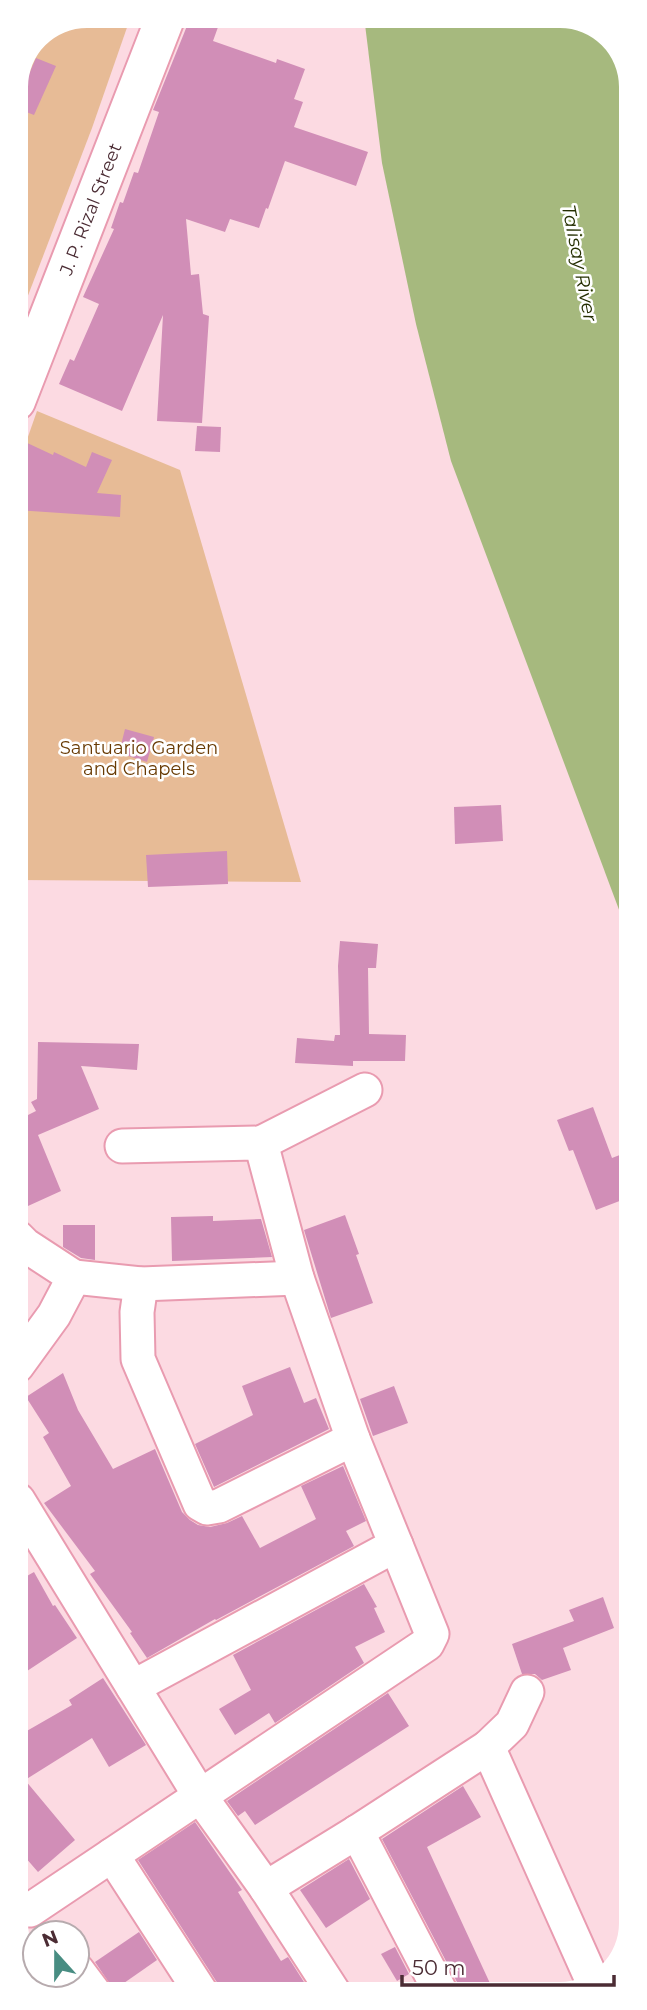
<svg xmlns="http://www.w3.org/2000/svg" width="647" height="2010" font-family="Montserrat,sans-serif">
<style>
.green{fill:#e7bb96}
.water{fill:#a6b97e}
.building{fill:#d18eb7}
.lines{fill:none;stroke-linecap:round;stroke-linejoin:round}
.minor-casing{stroke:#e99bb0;stroke-width:37}
.tertiary-casing{stroke:#e99bb0;stroke-width:42}
.minor{stroke:#fff;stroke-width:33}
.tertiary{stroke:#fff;stroke-width:38}
.labels{text-anchor:middle;stroke-width:5;stroke-linejoin:round;paint-order:stroke}
.street-label{font-size:18px;fill:#4b2c34;stroke:#fff}
.park-label{font-size:18px;fill:#683a03;stroke:#fff}
.water-label{font-size:19px;font-style:italic;fill:#252f02;stroke:#fff}
</style>
<rect width="100%" height="100%" fill="#fcdae2"/>
<g class="green">
<path d="M87,16H131L92,128L16,327V83L37,36Z"/>
<path d="M37,411L180,470L301,882L17,880L16,471Z"/>
</g>
<path class="water" d="M364,16H565L607,33L629,69L630,939L451,461L416,324L382,163Z"/>
<g class="building">
<path d="M191,16H222L213,41L276,63L277,59L305,69L294,99L303,102L294,127L368,152L356,186L285,161L268,209L266,208L259,228L230,219L225,232L186,219L191,275L199,274L203,314L209,316L202,423L157,421L163,315L122,411L59,384L70,359L74,361L99,304L83,297L114,229L111,228L120,202L123,203L134,172L138,173L159,112L153,110Z"/>
<path d="M36,58L56,66L34,115L16,108V104Z"/>
<path d="M197,426L221,427L220,452L195,451Z"/>
<path d="M23,441L53,455L54,452L86,467L92,452L112,460L97,493L121,495L120,517L16,510V455Z"/>
<path d="M125,729L154,737L147,762L119,753Z"/>
<path d="M501,805L503,841L455,844L454,807Z"/>
<path d="M227,851L228,884L148,887L146,855Z"/>
<path d="M340,941L378,944L376,968H368L369,1034L406,1035L405,1061H353V1066L295,1063L297,1038L334,1041L335,1035H340L338,966Z"/>
<path d="M38,1042L139,1044L137,1070L81,1066L99,1109L38,1135L61,1191L17,1211V1092L28,1115L36,1111L31,1102L37,1099Z"/>
<path d="M593,1107L612,1158L630,1151V1197L596,1210L573,1150L569,1151L557,1120Z"/>
<path d="M345,1215L359,1254L356,1255L373,1303L331,1318L304,1230Z"/>
<path d="M213,1216V1221L261,1219L272,1257L172,1261L171,1217Z"/>
<path d="M63,1225H95V1260L81,1258L63,1247Z"/>
<path d="M290,1367L304,1403L316,1398L329,1429L214,1487L195,1444L253,1415L242,1386Z"/>
<path d="M63,1373L78,1410L113,1469L155,1449L182,1512L190,1520L198,1525L210,1527L227,1523L242,1516L260,1548L316,1519L301,1486L343,1466L366,1521L346,1531L354,1546L216,1620L215,1619L147,1658L130,1633L132,1632L90,1574L95,1571L44,1503L71,1486L43,1437L49,1433L26,1397Z"/>
<path d="M394,1386L408,1423L373,1436L360,1399Z"/>
<path d="M34,1572L53,1606L55,1605L77,1638L18,1677V1581Z"/>
<path d="M364,1584L377,1607L374,1608L385,1632L355,1647L364,1663L275,1723L269,1713L235,1735L219,1709L251,1690L233,1655Z"/>
<path d="M603,1597L614,1628L563,1648L571,1670L542,1680L535,1674H522L512,1644L574,1621L569,1610Z"/>
<path d="M103,1678L146,1745L109,1767L92,1738L25,1780L75,1840L38,1872L18,1849V1736L72,1705L69,1700Z"/>
<path d="M388,1693L409,1726L255,1825L245,1811L238,1816L227,1801Z"/>
<path d="M463,1786L481,1817L427,1847L494,1992H460L458,1984L382,1839Z"/>
<path d="M195,1822L242,1890L238,1892L281,1961L288,1957L311,1993H221L218,1984L138,1860Z"/>
<path d="M349,1859L370,1899L326,1928L300,1890Z"/>
<path d="M139,1932L157,1960L114,1990L95,1962Z"/>
<path d="M395,1947L409,1974L397,1981L381,1954Z"/>
</g>
<g class="lines">
<defs>
<g id="minor">
<path d="M261,1143L365,1090"/>
<path d="M122,1146L261,1143L297,1278L353,1439L219,1506L207,1508L200,1504L138,1359L137,1312L141,1284"/>
<path d="M17,1237L25,1245L74,1277L54,1315L17,1366"/>
<path d="M74,1277L141,1284L297,1278"/>
<path d="M18,1500L200,1796L266,1888L334,1993"/>
<path d="M133,1687L396,1545L353,1439"/>
<path d="M488,1747L512,1724L527,1692"/>
<path d="M357,1832L441,1993"/>
<path d="M112,1855L202,1994"/>
<path d="M266,1888L357,1832L488,1747L593,1982"/>
<path d="M30,1910L427,1644L432,1634L396,1545"/>
<path d="M77,1970L95,1994"/>
</g>
<g id="tertiary">
<path id="s1" d="M16,401L166,16"/>
</g>
</defs>
<use href="#minor" class="minor-casing"/>
<use href="#tertiary" class="tertiary-casing"/>
<use href="#minor" class="minor"/>
<use href="#tertiary" class="tertiary"/>
</g>
<g class="labels">
<g class="street-label">
<text dy="6" stroke="none"><textPath href="#s1" startOffset="206">J. P. Rizal Street</textPath></text>
</g>
<g class="park-label">
<text x="139" y="754">Santuario Garden<tspan x="139" dy="21">and Chapels</tspan></text>
</g>
<g class="water-label">
<text transform="translate(580 263) rotate(79)" y="7">Talisay River</text>
</g>
</g>
<path d="M0 0H647V2010H0ZM87 28H560A59 59 0 0 1 619 87V1923A59 59 0 0 1 560 1982H87A59 59 0 0 1 28 1923V87A59 59 0 0 1 87 28Z" fill="#fff" fill-rule="evenodd"/>
<g transform="translate(56 1954) rotate(339)"><circle r="33" fill="#ffffff" stroke="#b7abae" stroke-width="2"/>
<path d="M0-5L12 26L0 18L-12 26Z" fill="#488d82"/>
<text y="-10" font-size="19" font-weight="bold" text-anchor="middle" fill="#4b2c34">N</text>
</g>
<path d="M402 1975v10h212v-10" fill="none" stroke="#4b2c34" stroke-width="3.5"/>
<text x="412" y="1975" font-size="21" fill="#4b2c34" stroke="#ffffff" stroke-width="5" paint-order="stroke">50 m</text>
</svg>
